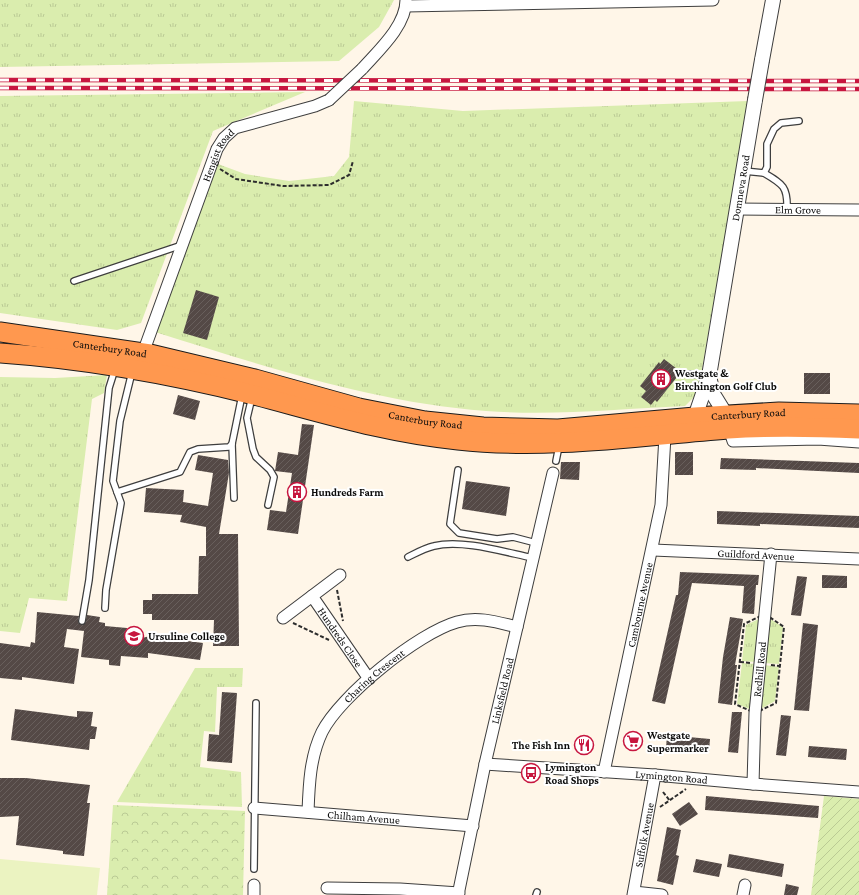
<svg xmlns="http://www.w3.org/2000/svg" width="859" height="895" font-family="'Crimson Pro',serif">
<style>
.grass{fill:url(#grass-tufts)}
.park{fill:url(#park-crowns)}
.garden{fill:url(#garden-furrows)}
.pitch{fill:#ebf3c1}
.building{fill:url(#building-hatch)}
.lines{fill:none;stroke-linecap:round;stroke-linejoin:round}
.service-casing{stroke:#3e3e3e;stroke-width:8}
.minor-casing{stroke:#3e3e3e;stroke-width:13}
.tertiary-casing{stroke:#3e3e3e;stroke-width:16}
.trunk-casing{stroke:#1c1c1c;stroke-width:21}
.path{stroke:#2d2d2d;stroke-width:2;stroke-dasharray:4 2;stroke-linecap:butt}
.service{stroke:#fff;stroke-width:5.5}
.minor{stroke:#fff;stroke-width:11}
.tertiary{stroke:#fff;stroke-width:14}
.trunk{stroke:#ff984f;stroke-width:19}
.rail-casing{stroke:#c7163f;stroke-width:4.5}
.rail{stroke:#fff;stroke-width:3;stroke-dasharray:9;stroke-linecap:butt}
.minor-bridge-casing{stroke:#3e3e3e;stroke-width:13;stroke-linecap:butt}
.tertiary-bridge-casing{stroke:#3e3e3e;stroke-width:16;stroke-linecap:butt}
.minor-bridge{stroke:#fff;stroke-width:11}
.tertiary-bridge{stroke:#fff;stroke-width:14}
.labels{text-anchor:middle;stroke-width:4;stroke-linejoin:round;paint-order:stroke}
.street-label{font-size:11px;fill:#0b0b0b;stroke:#fff}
.poi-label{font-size:11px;font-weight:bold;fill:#0b0b0b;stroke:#fff;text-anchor:start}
</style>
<defs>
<pattern id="grass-tufts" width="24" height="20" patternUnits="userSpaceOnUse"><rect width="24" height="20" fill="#daedae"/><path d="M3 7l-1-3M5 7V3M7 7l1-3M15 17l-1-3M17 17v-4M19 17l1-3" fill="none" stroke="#baca94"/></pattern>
<pattern id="park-crowns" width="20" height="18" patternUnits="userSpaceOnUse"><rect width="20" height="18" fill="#daedae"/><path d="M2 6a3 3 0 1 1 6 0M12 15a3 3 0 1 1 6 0" fill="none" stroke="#baca94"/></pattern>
<pattern id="garden-furrows" width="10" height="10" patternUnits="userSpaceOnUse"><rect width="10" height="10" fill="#daedae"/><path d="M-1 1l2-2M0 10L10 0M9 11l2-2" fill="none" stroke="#baca94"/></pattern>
<pattern id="building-hatch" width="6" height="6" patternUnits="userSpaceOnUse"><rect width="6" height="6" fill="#544946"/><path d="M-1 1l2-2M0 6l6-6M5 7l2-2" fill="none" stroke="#685f5c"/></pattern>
</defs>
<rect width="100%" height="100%" fill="#fff6e8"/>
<g class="grass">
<path d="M0,0H394L379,27L339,61L0,67Z"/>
<path d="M305,92L213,131L141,323L117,330L0,313V96Z"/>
<path d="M354,101L463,111L748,101L698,393L685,406C619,409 552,416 486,411C371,402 264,366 155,332L218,164L245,174L289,181L334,176L349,157Z"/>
<path d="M107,375L104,393L92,399L67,601L29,598L20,633L0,631V377L55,378Z"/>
<path d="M761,618L757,662L742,661L746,625Z"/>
<path d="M769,618L783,627L779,664L764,663Z"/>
<path d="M742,663L756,664L752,710L737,704Z"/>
<path d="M764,665L779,667L775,701L759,710Z"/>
<path d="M195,668H243L242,687H217L215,732L204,731L200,767L241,772L242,807L117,802Z"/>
</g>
<path class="park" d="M113,805L245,811L243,895H107Z"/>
<path class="garden" d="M824,796L859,799V895H811Z"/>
<path class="pitch" d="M0,859L100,868L97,895H0Z"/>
<g class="building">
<path d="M196,290L219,297L207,340L183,333Z"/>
<path d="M664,359L681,372L657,402L655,400L651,405L641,397L646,391L640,386L659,362L660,364Z"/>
<rect x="804" y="373" width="26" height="21"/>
<path d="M178,395L200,401L195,420L173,414Z"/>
<path d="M302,424L314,425L298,534L267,530L270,510L286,512L292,473L275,471L278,452L298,455Z"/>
<rect x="675" y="452" width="18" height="23"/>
<path d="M198,455L228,460L229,473L219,534H238L239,646H213L214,620H152V614H143V600H152V594H198L199,556H206V527L180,522L182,515L144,512L146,488L184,490L183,502L208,506L213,473L195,470Z"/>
<path d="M721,458L859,463V473L756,468V470L720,469Z"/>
<path d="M561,462H580L579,480L560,479Z"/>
<path d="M466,481L510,487L506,516L462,509Z"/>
<path d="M717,511L859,516V528L760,524V526L717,524Z"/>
<path d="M680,572L759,575L758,585H756L754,614L742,613L744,586L692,583L665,704L652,701L676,595H678Z"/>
<path d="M822,575L847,576V588H822Z"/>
<path d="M797,576L807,577L801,616L791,615Z"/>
<path d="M37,612L79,616L78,622L82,625L85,623L87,615L100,617L99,622L105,623V626L127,628L126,637L142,638L150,636L203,643L200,660L148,653V658L121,656L120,666L109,665V660L81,657L84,631L67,629L64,647L79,649L74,684L22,677V680L0,678V643L30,647L31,642L35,643Z"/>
<path d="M730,617L743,619L735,665H737L732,705L718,703L723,657Z"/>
<path d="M803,623L818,625L809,711L794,710Z"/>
<path d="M222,692L237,693L232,763L207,761L209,734L219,735Z"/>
<path d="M15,709L77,717V711L93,712L91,726L97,727L95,739H90L89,750L11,740Z"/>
<path d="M732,712H742L738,753L728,752Z"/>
<path d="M781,715L791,716L786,756L776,755Z"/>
<path d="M667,735L710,739L709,752L666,748Z"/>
<path d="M809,746L847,749L846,760L808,757Z"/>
<path d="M0,778H26L90,785L87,803H90L84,856L63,854V851L16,845L19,816L0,817Z"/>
<path d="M706,796L819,806L818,818L705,810Z"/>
<path d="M689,802L698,814L680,826L672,814Z"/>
<path d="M667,827L681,830L676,855L679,856L673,885L657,881Z"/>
<path d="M729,854L784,864L782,877L727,867Z"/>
<path d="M696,859L722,864L719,877L693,872Z"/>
<path d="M786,884L799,887L797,895H784Z"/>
</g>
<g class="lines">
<defs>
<g id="service">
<path d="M744,171L764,173L767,167V144L774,129L781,123L799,121"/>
<path d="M764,173C783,184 788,187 787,210"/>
<path d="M74,281L182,245"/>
<path d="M690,374L709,376"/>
<path d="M252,397L247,418L253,449L256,457L270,470L274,477L268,505"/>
<path d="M556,461L559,446"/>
<path d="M458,470L450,524L459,533L497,539L513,537L536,543"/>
<path d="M117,492L180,472L190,452L198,449L229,447L232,444"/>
<path d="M234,498L232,444L242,395"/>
<path d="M408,557C416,553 425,548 434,546C462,539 504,552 533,558"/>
<path d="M105,608L106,590L121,503L113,481L120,421L132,372"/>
<path d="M82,621L89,580L109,388L115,369"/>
<path d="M254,869L256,703"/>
<path d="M536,895L537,892"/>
</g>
<g id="minor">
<path d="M406,6L713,0"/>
<path d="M362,69C378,51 406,26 406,0"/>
<path id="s1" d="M736,209L859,210"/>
<path id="s2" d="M143,353L217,149L224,138L235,128L315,106L329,100"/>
<path d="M729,429L733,441L818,439L859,442"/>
<path id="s3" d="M653,550L859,559"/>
<path id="s4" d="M312,596L369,679"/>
<path d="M283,618L340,575"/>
<path id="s5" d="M485,764L655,775L753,784L859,792"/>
<path id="s6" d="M604,772L661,505L665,436"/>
<path id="s7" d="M753,784L755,713L771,554"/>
<path id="s8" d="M254,808L473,826"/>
<path id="s9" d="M308,812C309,785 310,757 322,732C340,696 418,633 457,622C477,616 497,622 517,627"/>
<path d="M327,888L400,889L459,893"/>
<path d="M634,892L662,895"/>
<path d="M254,895V885"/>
<path id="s10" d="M458,895L485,764L553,473"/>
<path id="s11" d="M633,895L655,775"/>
<path d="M743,895L745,885"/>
</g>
<g id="tertiary">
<path d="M762,60L773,0"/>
<path d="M709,376L713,394L726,415"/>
<path id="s12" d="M695,417L709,376L755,100"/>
</g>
<g id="trunk">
<path id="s13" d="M0,332L150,354L255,379L359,408L425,421L483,427L558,429L695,417L779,412L859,414"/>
<path d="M0,353C86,359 170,374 254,395C323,413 386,433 458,440C548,450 638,436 728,429C772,426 816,427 859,429"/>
</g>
</defs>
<use href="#service" class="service-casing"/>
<use href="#minor" class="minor-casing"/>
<use href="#tertiary" class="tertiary-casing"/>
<use href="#trunk" class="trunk-casing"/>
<g class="path">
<path d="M220,169L236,179L283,186L329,185L349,175L353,161"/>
<path d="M337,590L343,621"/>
<path d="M765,614L784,627L776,703L755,713L735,704L744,624Z"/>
<path d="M293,623L329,640"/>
<path d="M740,662L751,663"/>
<path d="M771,665L780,666"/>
<path d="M663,792L670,801"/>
<path d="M660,807L686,789"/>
</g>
<use href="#service" class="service"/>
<use href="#minor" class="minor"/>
<use href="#tertiary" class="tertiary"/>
<use href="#trunk" class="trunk"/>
<defs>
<g id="rail">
<path d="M0,80L859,81"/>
<path d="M0,88L859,89"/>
</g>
</defs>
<use href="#rail" class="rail-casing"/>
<use href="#rail" class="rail"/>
<defs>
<path id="minor-bridge" d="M329,100L362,69"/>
<path id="tertiary-bridge" d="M755,100L762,60"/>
</defs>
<use href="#minor-bridge" class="minor-bridge-casing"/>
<use href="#tertiary-bridge" class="tertiary-bridge-casing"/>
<use href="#minor-bridge" class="minor-bridge"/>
<use href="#tertiary-bridge" class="tertiary-bridge"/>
</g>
<defs>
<symbol id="building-ring" viewBox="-11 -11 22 22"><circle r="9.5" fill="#fff" stroke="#c7163f" stroke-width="1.5"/><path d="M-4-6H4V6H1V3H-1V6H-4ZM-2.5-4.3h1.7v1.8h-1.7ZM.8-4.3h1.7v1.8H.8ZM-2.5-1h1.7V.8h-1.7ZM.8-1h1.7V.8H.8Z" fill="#c7163f"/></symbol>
<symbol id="school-ring" viewBox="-11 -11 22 22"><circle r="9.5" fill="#fff" stroke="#c7163f" stroke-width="1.5"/><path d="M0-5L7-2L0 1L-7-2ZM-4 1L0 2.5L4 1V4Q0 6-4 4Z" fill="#c7163f"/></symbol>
<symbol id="supermarket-ring" viewBox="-11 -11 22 22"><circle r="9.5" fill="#fff" stroke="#c7163f" stroke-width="1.5"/><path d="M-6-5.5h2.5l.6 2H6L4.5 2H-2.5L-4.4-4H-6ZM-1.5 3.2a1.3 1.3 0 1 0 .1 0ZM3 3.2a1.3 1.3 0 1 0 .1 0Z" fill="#c7163f"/></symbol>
<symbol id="restaurant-ring" viewBox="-11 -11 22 22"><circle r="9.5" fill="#fff" stroke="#c7163f" stroke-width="1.5"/><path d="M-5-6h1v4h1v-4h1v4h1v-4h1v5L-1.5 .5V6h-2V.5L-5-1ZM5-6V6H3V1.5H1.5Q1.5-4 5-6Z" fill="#c7163f"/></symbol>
<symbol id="bus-ring" viewBox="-11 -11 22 22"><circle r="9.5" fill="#fff" stroke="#c7163f" stroke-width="1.5"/><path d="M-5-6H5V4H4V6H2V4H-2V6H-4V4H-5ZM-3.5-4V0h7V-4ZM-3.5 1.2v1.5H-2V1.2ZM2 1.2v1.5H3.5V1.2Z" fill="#c7163f"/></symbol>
</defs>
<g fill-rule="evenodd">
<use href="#building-ring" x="650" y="368" width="22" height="22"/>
<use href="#building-ring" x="286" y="481" width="22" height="22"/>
<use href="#school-ring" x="123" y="625" width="22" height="22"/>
<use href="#supermarket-ring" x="622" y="730" width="22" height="22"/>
<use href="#restaurant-ring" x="573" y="734" width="22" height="22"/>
<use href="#bus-ring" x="520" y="762" width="22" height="22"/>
</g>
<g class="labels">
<g class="street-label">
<text dy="4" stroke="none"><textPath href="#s2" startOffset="212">Hengist Road</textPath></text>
<text dy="4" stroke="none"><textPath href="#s12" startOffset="234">Domneva Road</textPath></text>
<text dy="4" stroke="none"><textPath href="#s1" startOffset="62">Elm Grove</textPath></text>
<text dy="4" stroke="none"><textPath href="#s13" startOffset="111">Canterbury Road</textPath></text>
<text dy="4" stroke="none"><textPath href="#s13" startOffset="759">Canterbury Road</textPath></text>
<text dy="4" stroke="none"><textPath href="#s13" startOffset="435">Canterbury Road</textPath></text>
<text dy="4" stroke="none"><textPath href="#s3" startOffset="103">Guildford Avenue</textPath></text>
<text dy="4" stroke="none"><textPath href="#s6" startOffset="171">Cambourne Avenue</textPath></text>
<text dy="4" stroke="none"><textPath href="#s4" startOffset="50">Hundreds Close</textPath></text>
<text dy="4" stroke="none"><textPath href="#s7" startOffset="115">Redhill Road</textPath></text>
<text dy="4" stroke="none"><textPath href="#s9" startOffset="159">Charing Crescent</textPath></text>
<text dy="4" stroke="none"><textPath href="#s10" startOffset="209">Linksfield Road</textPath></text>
<text dy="4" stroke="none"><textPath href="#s5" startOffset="187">Lymington Road</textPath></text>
<text dy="4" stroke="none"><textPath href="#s8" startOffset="110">Chilham Avenue</textPath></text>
<text dy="4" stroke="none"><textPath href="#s11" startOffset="61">Suffolk Avenue</textPath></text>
</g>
<g class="poi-label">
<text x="675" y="377">Westgate &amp;<tspan x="675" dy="13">Birchington Golf Club</tspan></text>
<text x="311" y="496">Hundreds Farm</text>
<text x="148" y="640">Ursuline College</text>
<text x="647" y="739">Westgate<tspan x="647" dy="13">Supermarker</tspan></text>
<text x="570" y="749" text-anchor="end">The Fish Inn</text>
<text x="545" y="771">Lymington<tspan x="545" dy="13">Road Shops</tspan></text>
</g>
</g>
</svg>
